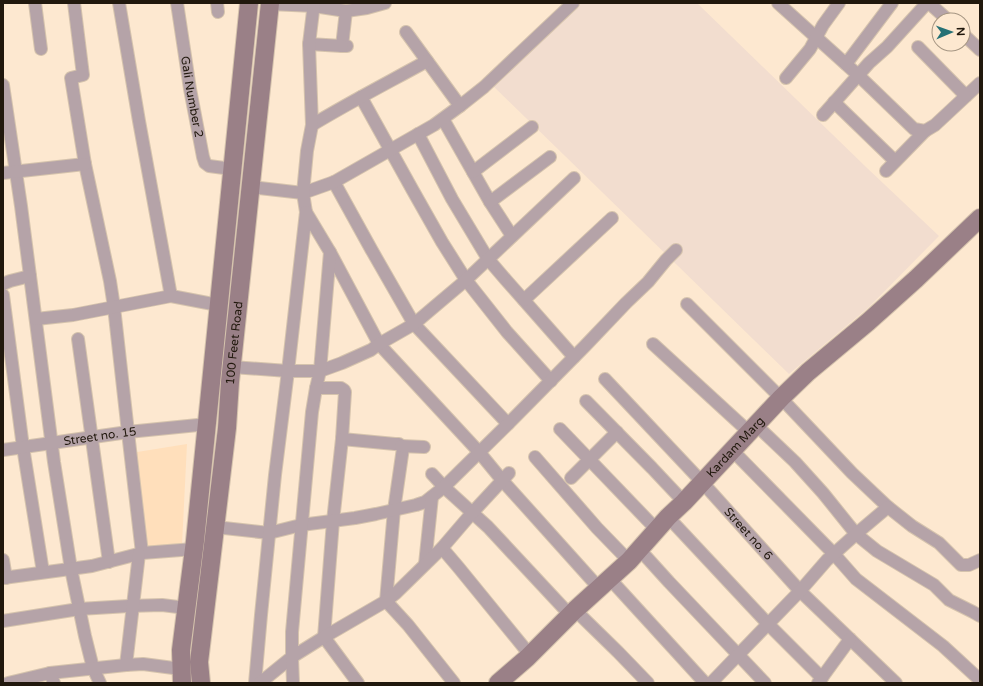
<svg xmlns="http://www.w3.org/2000/svg" width="983" height="686" font-family="'Varela Round',sans-serif">
<style>
.built{fill:#ffdfbb}
.education{fill:#f2ddcf}
.lines{fill:none;stroke-linecap:round;stroke-linejoin:round}
.street-casing{stroke:#d5c3ad;stroke-width:14}
.secondary-casing{stroke:#d5c3ad;stroke-width:20}
.street{stroke:#b5a3a8;stroke-width:12}
.secondary{stroke:#9a8087;stroke-width:18}
.labels{text-anchor:middle;stroke-width:3;stroke-linejoin:round;paint-order:stroke}
.street-label{font-size:12px;fill:#21180d;stroke:#fde8d0}
</style>
<rect width="100%" height="100%" fill="#fde8d0"/>
<path class="built" d="M187,444L182,545L144,550L131,453Z"/>
<path class="education" d="M579,3H697L866,167L939,236L869,307L789,374L490,83Z"/>
<g class="lines">
<defs>
<g id="street">
<path d="M35,3L41,49"/>
<path d="M74,3L83,75L71,78L85,164L110,281L114,307L129,441L142,553"/>
<path d="M119,3L139,121L171,296"/>
<path id="s1" d="M177,3L190,89L203,157L205,163L209,166L232,169"/>
<path d="M217,3L218,12"/>
<path d="M778,3L858,75L914,129L925,131L935,125L980,83"/>
<path d="M929,3L948,20"/>
<path d="M270,4L314,6L346,11L367,8L385,3"/>
<path d="M346,11L342,46H347"/>
<path d="M406,32L460,106"/>
<path d="M963,34L980,50"/>
<path d="M309,44L342,46"/>
<path d="M918,47L966,96"/>
<path d="M846,64L892,3"/>
<path d="M786,78L810,49L823,25L839,3"/>
<path d="M3,85L21,206L54,462L71,569L85,636L93,668L100,683"/>
<path d="M361,97L412,189L442,242L466,280L507,332L551,381"/>
<path d="M834,102L895,161"/>
<path d="M823,115L869,63L887,47L927,3"/>
<path d="M443,119L490,202L512,236"/>
<path d="M312,125C350,102 389,82 427,61"/>
<path d="M418,134L452,199L488,259L506,280L574,357"/>
<path d="M886,171L925,131"/>
<path d="M473,172L532,127"/>
<path d="M3,173L85,164"/>
<path d="M334,182L371,249L414,324L508,424"/>
<path d="M251,187L303,193L334,182L434,125L460,106L484,87L573,3"/>
<path d="M490,202L550,157"/>
<path d="M330,252L379,344L479,452L502,480L599,588"/>
<path d="M3,284L10,281L30,276"/>
<path d="M3,295L23,447L43,572"/>
<path d="M524,300L612,218"/>
<path d="M687,304L781,398L852,473L888,507L912,526L939,543L961,565H969L980,560"/>
<path d="M36,319L73,315L171,296L218,305"/>
<path d="M78,339L109,562"/>
<path d="M653,344L749,432"/>
<path d="M232,367L288,371H320L342,363L371,350L379,344L414,324L434,307L466,280L574,178"/>
<path id="s2" d="M605,379L702,482L800,591L896,683"/>
<path d="M316,388H341L344,390L345,392L342,439L333,521L324,637L358,683"/>
<path d="M586,401L652,468L684,502"/>
<path d="M756,425L795,462L823,493L856,534L877,551L934,585L949,600L973,612L980,616"/>
<path d="M560,429L657,530"/>
<path d="M342,439L395,444H399L403,448L394,510L386,601L408,625L454,683"/>
<path d="M401,446L424,447"/>
<path id="s3" d="M3,450L128,432L198,425"/>
<path d="M732,450L834,554L856,579L943,646L980,680"/>
<path d="M535,457L597,528L629,561"/>
<path d="M432,474L444,487L488,527L570,615"/>
<path d="M571,478L617,432"/>
<path d="M668,517L768,624L822,678"/>
<path d="M215,527L269,533L301,525L355,518L376,514L416,505L425,502L444,487L508,424L585,346L626,303L648,282L666,260L676,250"/>
<path d="M442,548L459,568L530,655"/>
<path d="M640,550L669,582L765,683"/>
<path d="M3,560L6,578"/>
<path d="M425,564L432,497"/>
<path d="M3,578L92,566L142,553L194,549"/>
<path d="M610,579L705,683"/>
<path d="M575,610L618,652L648,683"/>
<path d="M3,621L79,609L129,606L162,605L186,608"/>
<path d="M126,665L139,554"/>
<path d="M50,673L126,665L143,664L181,669"/>
<path d="M8,683L50,673L54,683"/>
<path d="M255,683L261,615L275,475L288,371L306,212L303,193L307,151L312,125L309,44L314,3"/>
<path d="M260,683L292,657L324,637L386,601L396,593L442,548L472,513L509,473"/>
<path d="M293,683L292,657V632L312,412L316,388L320,371L330,252L306,212"/>
<path d="M711,683L738,655L800,591L827,560L856,534L888,507"/>
<path d="M818,683L850,639"/>
</g>
<g id="secondary">
<path d="M182,683L181,650L195,541L209,403L249,3"/>
<path id="s4" d="M201,683L199,662L227,428L230,382L270,3"/>
<path id="s5" d="M498,683L527,658L575,610L629,561L668,517L684,502L781,398L808,372L868,322L916,279L980,218"/>
</g>
</defs>
<use href="#street" class="street-casing"/>
<use href="#secondary" class="secondary-casing"/>
<use href="#street" class="street"/>
<use href="#secondary" class="secondary"/>
</g>
<g class="labels">
<g class="street-label">
<text dy="4" stroke="none"><textPath href="#s1" startOffset="95">Gali Number 2</textPath></text>
<text dy="4" stroke="none"><textPath href="#s4" startOffset="342">100 Feet Road</textPath></text>
<text dy="4" stroke="none"><textPath href="#s3" startOffset="98">Street no. 15</textPath></text>
<text dy="4" stroke="none"><textPath href="#s5" startOffset="335">Kardam Marg</textPath></text>
<text dy="4" stroke="none"><textPath href="#s2" startOffset="211">Street no. 6</textPath></text>
</g>
</g>
<rect width="983" height="686" fill="none" stroke="#21180d" stroke-width="8"/>
<g transform="translate(951 32) rotate(88)"><circle r="19" fill="#fde8d0" stroke="#a59582"/>
<path d="M0-3L7 15L0 10L-7 15Z" fill="#267175"/>
<text y="-6" font-size="11" font-weight="bold" text-anchor="middle" fill="#21180d">N</text>
</g>
</svg>
